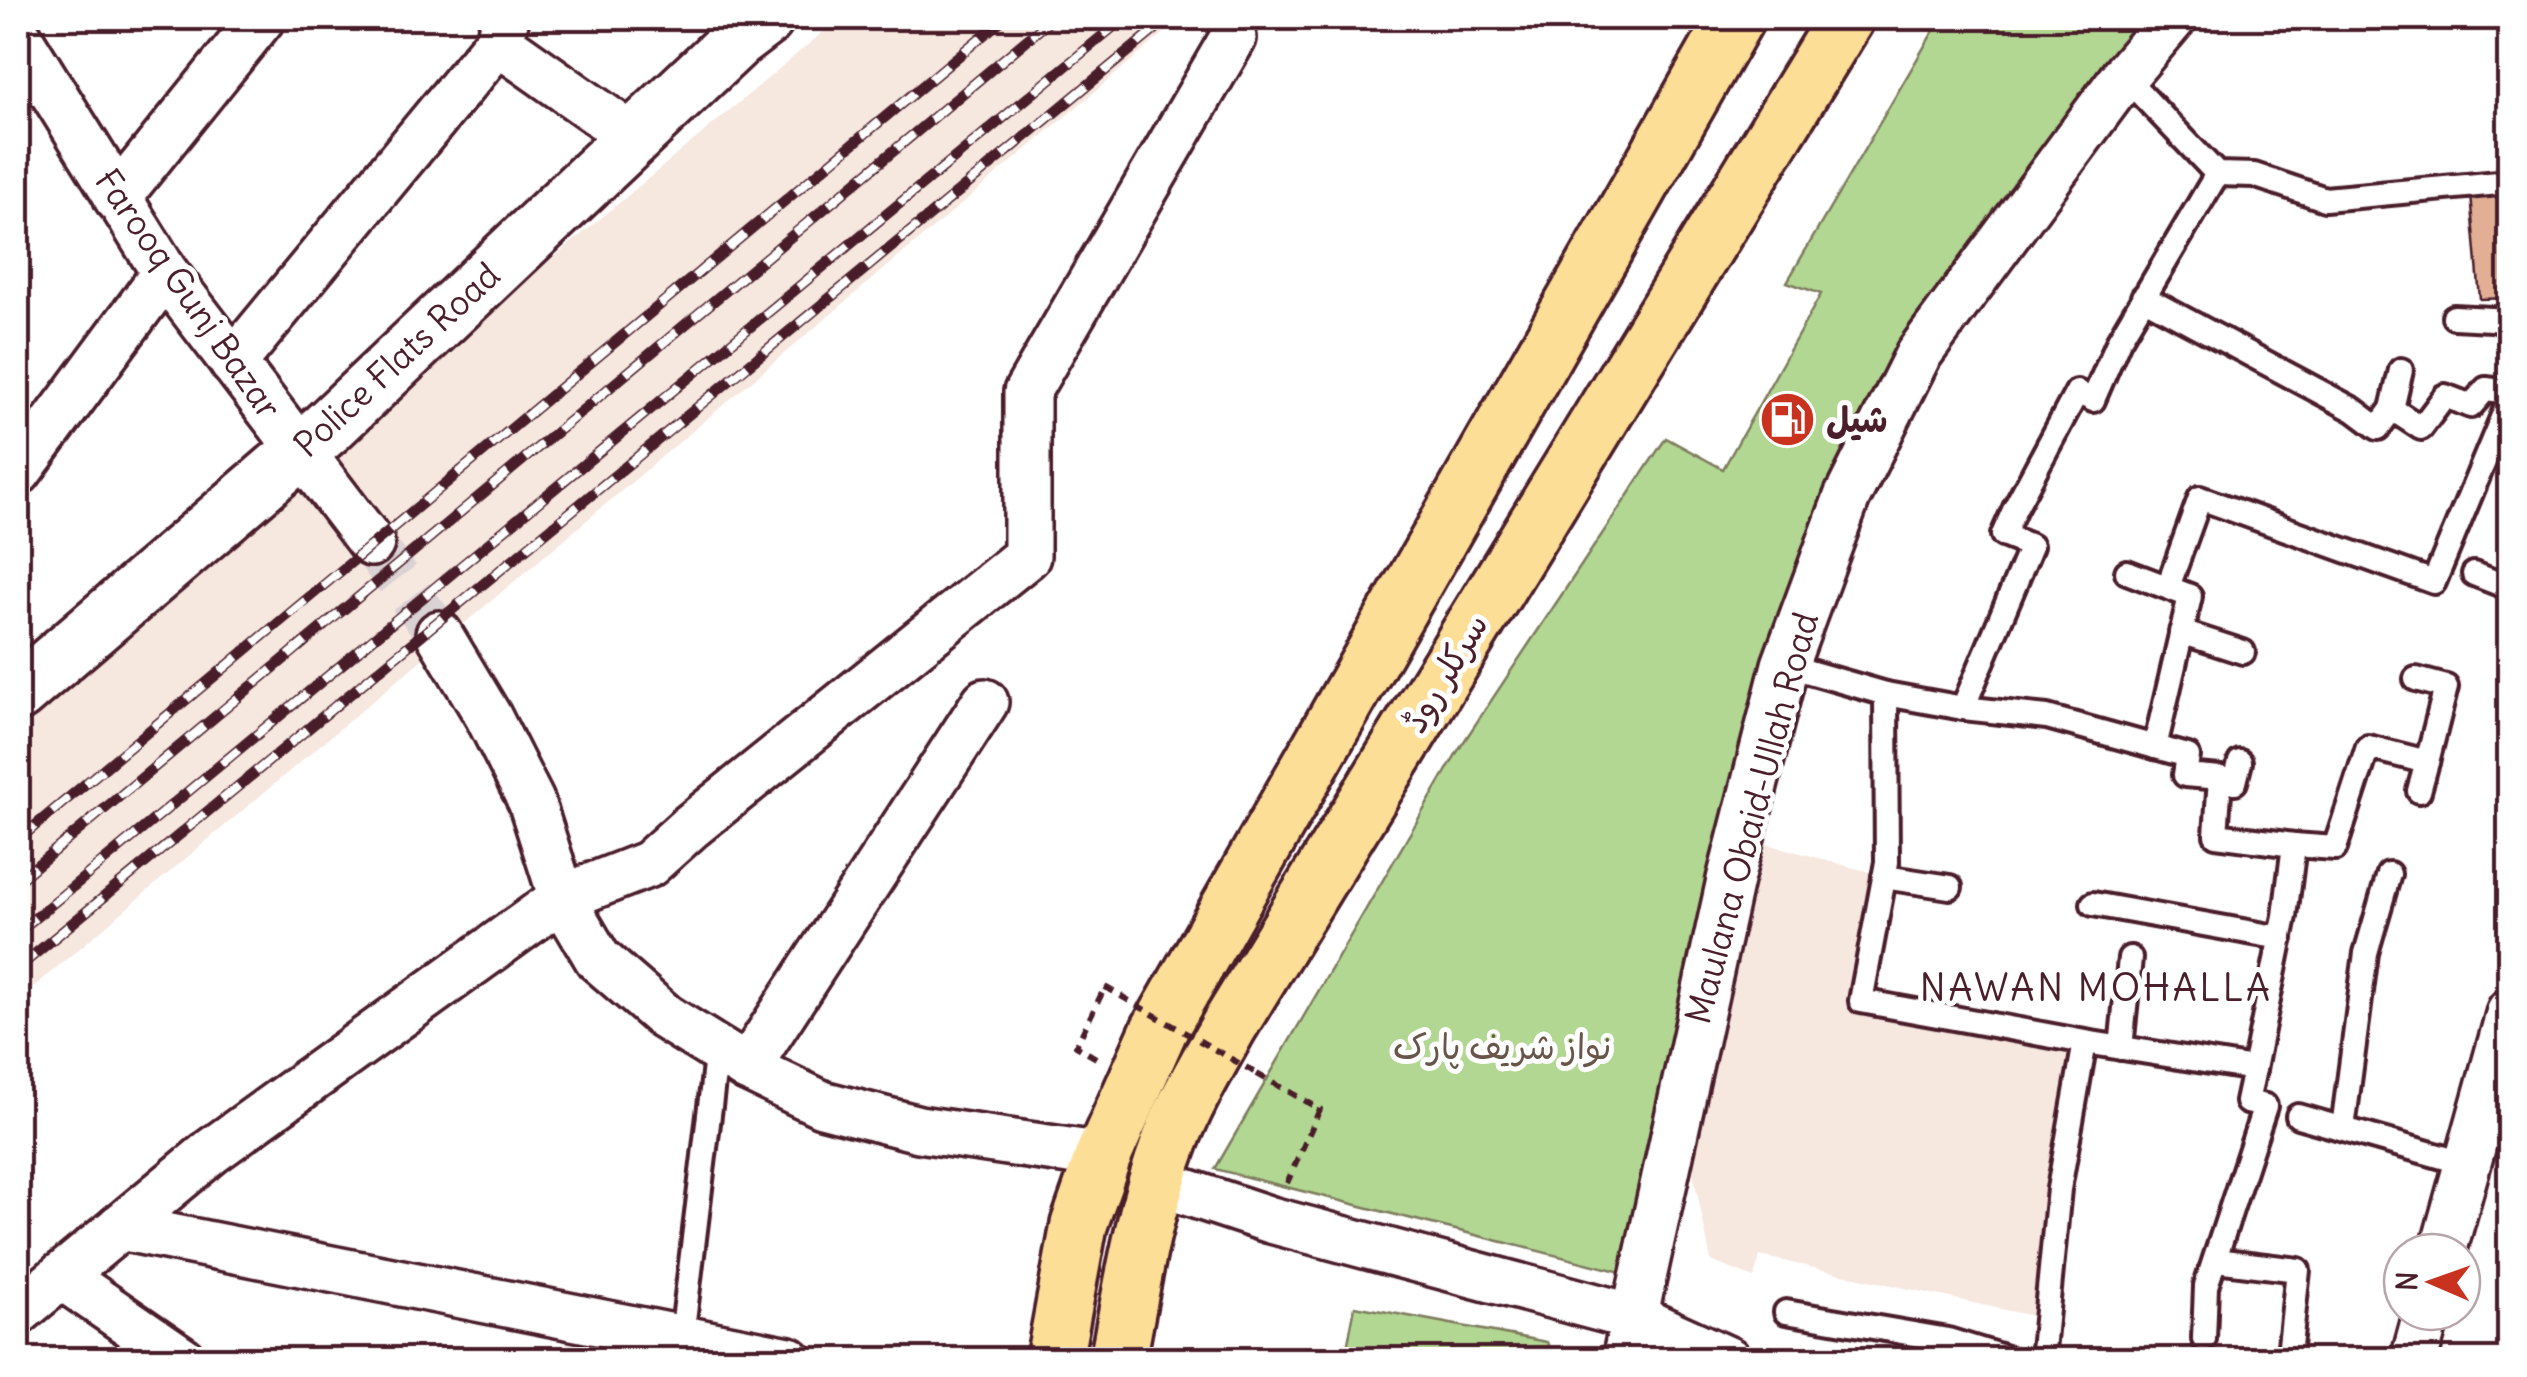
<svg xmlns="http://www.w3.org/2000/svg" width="2527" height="1377" font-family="Delius,'Playpen Sans Arabic',sans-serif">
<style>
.built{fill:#f6e7df}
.green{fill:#b2d792;stroke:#7e7b5e;stroke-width:2.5}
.building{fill:#e2af95;stroke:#4a1f2b;stroke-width:2.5}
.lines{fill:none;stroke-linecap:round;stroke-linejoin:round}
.minor-tunnel{stroke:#dbd2d5;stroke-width:45;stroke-dasharray:45 22;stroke-linecap:butt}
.service-casing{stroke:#4a1f2b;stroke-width:30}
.minor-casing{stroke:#4a1f2b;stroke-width:52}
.tertiary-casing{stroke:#4a1f2b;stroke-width:62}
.primary-casing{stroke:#4a1f2b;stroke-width:62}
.path{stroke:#4a1f2b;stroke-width:6;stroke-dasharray:10 8;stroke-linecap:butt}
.service{stroke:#fff;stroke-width:22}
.minor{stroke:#fff;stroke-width:45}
.tertiary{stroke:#fff;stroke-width:55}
.primary{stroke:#fdde96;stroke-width:55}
.rail-casing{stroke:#4a1f2b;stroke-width:11}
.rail{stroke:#fff;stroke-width:8;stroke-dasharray:22;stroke-linecap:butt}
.path-bridge{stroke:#4a1f2b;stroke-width:6;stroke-dasharray:10 8;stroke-linecap:butt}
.labels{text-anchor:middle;stroke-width:10;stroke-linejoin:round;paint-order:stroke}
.street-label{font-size:35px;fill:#4a1f2b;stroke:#fff}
.poi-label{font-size:35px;font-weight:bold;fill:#4a1f2b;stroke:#fff;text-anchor:start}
.park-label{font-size:35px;fill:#69564a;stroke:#fff}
.neighbourhood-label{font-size:38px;letter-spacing:2.5px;fill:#4a1f2b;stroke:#fff}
</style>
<rect width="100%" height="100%" fill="#fff"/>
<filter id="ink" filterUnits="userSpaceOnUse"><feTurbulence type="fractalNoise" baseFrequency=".01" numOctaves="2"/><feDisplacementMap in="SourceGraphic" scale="20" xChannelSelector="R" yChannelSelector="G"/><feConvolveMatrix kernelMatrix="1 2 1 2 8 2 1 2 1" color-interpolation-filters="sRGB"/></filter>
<g filter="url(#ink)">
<g class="built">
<path d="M840,18H1182L18,1000V706Z"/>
<path d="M1757,841L1891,878L1861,1000L2085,1042L2046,1319L1760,1256L1754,1278L1711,1261L1687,1143Z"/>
</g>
<g class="green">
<path d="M1941,18H2171L1918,355L1785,665L1641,1277L1215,1169L1459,749L1666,438L1723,469L1821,294L1787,282Z"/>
<path d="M1355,1306L1547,1342L1554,1359H1345Z"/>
</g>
<path class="building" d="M2510,190V298L2480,299L2471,194Z"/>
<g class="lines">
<path class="minor-tunnel" d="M371,543L439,634"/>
<defs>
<g id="service">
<path d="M2124,76L2217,174L2254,175L2325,199L2510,182"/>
<path d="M2143,297L2354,410L2378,428L2392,409L2421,428L2445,396L2471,406L2486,389L2510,392"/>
<path d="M2454,317L2510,320"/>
<path d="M2392,409L2401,370"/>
<path d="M2127,572L2190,596L2155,747"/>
<path d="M2474,574L2510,588"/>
<path d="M2168,587L2200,498L2434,582L2510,399"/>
<path d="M2181,632L2243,652"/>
<path d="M1785,665L1886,694L1887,862L1861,1001L2085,1042L2254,1069L2247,1102L2265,1106L2206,1286L2204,1339"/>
<path d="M1886,694L1963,708L2047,717L2188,756L2185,775L2220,778L2216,835L2294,845L2285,916L2254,1069"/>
<path d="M1963,708L2031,546L2003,535L2015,508L2077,392L2093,400L2119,340L2217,174"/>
<path d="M2220,778L2235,782L2240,762"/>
<path d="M2419,791L2427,762"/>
<path d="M2294,845L2335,848L2368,747L2427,762L2446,687L2416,679"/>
<path d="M1884,877L1950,887"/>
<path d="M2093,904L2281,938"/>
<path d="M2121,1048L2130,958"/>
<path d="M2298,1116L2467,1164"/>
<path d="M2343,1128L2366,953L2389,874"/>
<path d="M2216,1260L2298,1270L2290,1346"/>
<path d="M1786,1312L1948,1340L2013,1360"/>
<path d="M682,1337L717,1049"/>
<path d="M2042,1360L2059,1189L2085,1042"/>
</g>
<g id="minor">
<path d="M18,36L165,273L371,543"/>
<path d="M498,42L634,138"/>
<path d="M117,198L262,18"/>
<path d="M233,363L498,42L506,18"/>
<path d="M18,472L165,273"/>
<path d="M439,634L488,716L531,801L562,898L598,959L665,1017L747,1068L822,1104L919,1129L1103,1156"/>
<path d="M747,1068L985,702"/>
<path d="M1156,1182L1271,1220L1633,1317L1728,1360"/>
<path d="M120,1227L789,1360"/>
<path d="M2443,1252L2510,1011"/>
<path d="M61,1276L183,1360"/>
<path d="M18,1312L212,1151L562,898L649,864L690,827L1027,556V392L1233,38"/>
<path d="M1625,1360L1730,880L1785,665L1847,497L1918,355L2124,76L2173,18"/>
<path d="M2414,1360L2427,1312"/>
</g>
<path id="tertiary" d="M18,693L327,428L737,40L766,18"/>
<g id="primary">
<path d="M1054,1360L1079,1225L1103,1156L1159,1030L1736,18"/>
<path d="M1118,1360C1132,1286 1143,1213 1170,1142C1185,1102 1208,1064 1229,1026L1846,18"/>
</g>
</defs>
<use href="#service" class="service-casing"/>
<use href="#minor" class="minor-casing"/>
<use href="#tertiary" class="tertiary-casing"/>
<use href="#primary" class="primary-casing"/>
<g class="path">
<path d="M1096,1058L1076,1046L1105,987"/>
<path d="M1257,1074L1320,1109L1287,1183"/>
</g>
<use href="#service" class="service"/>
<use href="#minor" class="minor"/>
<use href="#tertiary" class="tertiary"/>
<use href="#primary" class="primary"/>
<defs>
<g id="rail">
<path d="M18,840L1004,18"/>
<path d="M18,881L1053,18"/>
<path d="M18,932L1124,18"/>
<path d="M18,968L1169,18"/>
</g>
</defs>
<use href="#rail" class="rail-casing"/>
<use href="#rail" class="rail"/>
<path class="path-bridge" d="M1105,987L1256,1073"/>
</g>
</g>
<defs>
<symbol id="fuel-disc" viewBox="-11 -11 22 22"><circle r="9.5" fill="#c8321e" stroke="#fff"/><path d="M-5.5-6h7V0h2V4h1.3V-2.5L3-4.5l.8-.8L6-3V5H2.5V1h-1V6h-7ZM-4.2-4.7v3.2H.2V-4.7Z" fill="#fff"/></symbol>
</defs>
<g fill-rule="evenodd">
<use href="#fuel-disc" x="1756" y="388" width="63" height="63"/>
</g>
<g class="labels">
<g class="street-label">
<text transform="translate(188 294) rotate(55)" y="12">Farooq Gunj Bazar</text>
<text transform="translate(397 360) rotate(-43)" y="12">Police Flats Road</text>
<text transform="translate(1445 673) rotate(-59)" y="12">سرکلر روڈ</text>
<text transform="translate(1752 818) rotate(-75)" y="12">Maulana Obaid-Ullah Road</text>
</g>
<g class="poi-label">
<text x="1826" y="432">شیل</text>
</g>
<g class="park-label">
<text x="1502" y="1059">نواز شریف پارک</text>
</g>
<g class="neighbourhood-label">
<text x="2096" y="1001">NAWAN MOHALLA</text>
</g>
</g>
<rect width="2527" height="1377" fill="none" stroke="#fff" stroke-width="60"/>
<rect x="30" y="30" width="2467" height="1317" fill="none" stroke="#4a1f2b" stroke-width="4" filter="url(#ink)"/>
<g transform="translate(2432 1282) rotate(272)"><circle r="48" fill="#ffffff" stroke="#b7a5aa" stroke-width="2.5"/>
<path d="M0-8L18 38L0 25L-18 38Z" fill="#c8321e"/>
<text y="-15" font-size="28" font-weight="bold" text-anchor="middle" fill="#4a1f2b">N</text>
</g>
</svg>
